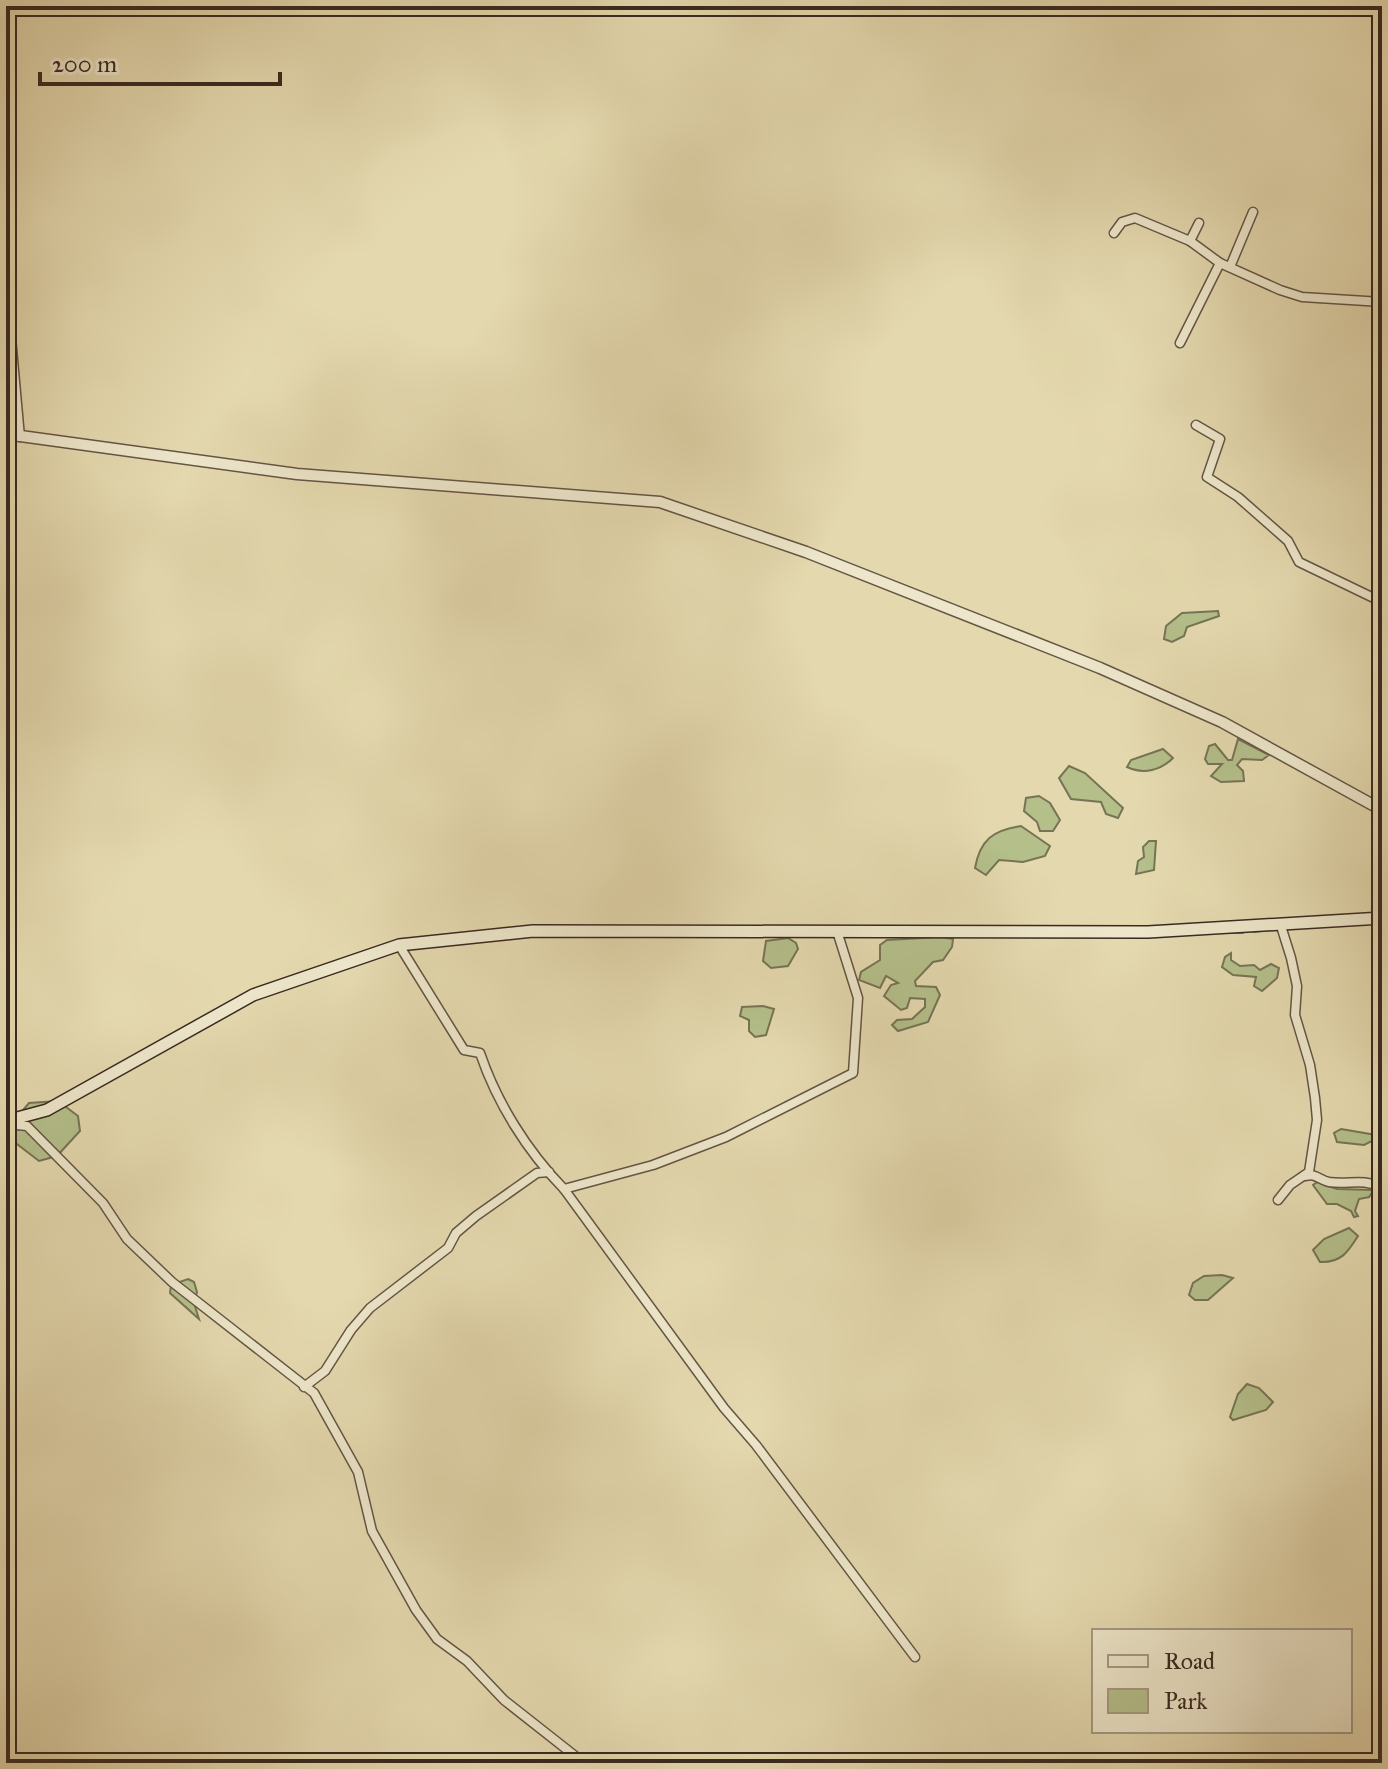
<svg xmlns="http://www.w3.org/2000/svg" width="1388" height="1769" font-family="'IM FELL Great Primer',serif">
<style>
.green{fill:#b4bf8a;stroke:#767455;stroke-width:2}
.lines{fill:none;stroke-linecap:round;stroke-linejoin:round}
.stream{stroke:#718072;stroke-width:2}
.minor-casing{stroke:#645544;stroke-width:11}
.tertiary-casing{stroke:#645544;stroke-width:13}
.secondary-casing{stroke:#392920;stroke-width:14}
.minor{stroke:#ede6ca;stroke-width:8}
.tertiary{stroke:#ede6ca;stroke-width:10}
.secondary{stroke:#ede6ca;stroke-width:11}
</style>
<rect width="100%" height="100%" fill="#e4d8ae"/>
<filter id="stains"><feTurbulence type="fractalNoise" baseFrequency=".0025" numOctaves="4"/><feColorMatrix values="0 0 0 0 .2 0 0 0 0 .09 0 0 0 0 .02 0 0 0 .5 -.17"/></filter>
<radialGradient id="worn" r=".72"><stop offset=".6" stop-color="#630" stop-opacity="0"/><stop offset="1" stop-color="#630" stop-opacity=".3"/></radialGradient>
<g class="green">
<path d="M1218,611L1219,616L1187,627L1184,636L1172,642L1164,639L1166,626L1182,613Z"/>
<path d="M1238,739L1269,755L1262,760L1242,759L1237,765L1243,771L1244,781L1221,782L1211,776L1222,764H1208L1205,759L1209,746L1215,744L1228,760H1232Z"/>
<path d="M1163,749L1173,758C1161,770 1144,775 1127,767L1131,760Z"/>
<path d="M1069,766L1085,773L1123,808L1118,818L1106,814L1101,802L1071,799L1059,778Z"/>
<path d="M1039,796L1050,803L1060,820L1053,831H1040L1037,822L1024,811L1026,798Z"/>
<path d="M1021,826L1050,846L1045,856L1023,862L999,860L986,875L975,868C980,840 993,830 1021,826Z"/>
<path d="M1149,841H1156L1154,870L1136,874L1138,861L1144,857L1143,847Z"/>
<path d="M941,937L953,939L952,947L943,960L933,962L915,981L916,986L936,987L940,995L928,1022L898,1031L892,1025L897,1020L912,1019L925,1007V999L910,998L907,1008L901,1010L884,996L891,985L898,983L886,976L880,988L859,980L861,972L880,960V945L887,940Z"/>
<path d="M788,938L796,943L798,949L788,966L771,968L763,961L766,941Z"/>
<path d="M1231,953V960L1240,966L1254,965L1260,970L1271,964L1279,968L1277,978L1262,991L1254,986L1256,977L1233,975L1222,967L1225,957Z"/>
<path d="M763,1006L774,1009L766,1035L755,1037L749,1031V1020L740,1016L742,1007Z"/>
<path d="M58,1101L78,1116L80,1131L57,1156L39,1161L13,1141L6,1142V1130L29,1103Z"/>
<path d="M1341,1129L1382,1136L1364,1145L1337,1142L1334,1133Z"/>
<path d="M1317,1182L1337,1189L1374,1190L1369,1197L1359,1199L1355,1211L1358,1216L1354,1217L1351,1211L1337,1204H1327L1313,1185Z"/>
<path d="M1349,1228L1358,1236C1348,1252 1341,1263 1320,1262L1313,1250L1324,1239Z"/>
<path d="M1222,1275L1233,1278L1208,1300H1195L1189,1295L1193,1283L1204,1276Z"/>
<path d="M188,1279L194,1282L197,1292L194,1303L199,1319L170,1293L171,1285Z"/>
<path d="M1247,1384L1259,1388L1273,1402L1266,1410L1233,1420L1230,1417L1238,1394Z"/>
</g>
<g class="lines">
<g class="stream">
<path d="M1253,932L1271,930"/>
<path d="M1225,933H1243"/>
</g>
<defs>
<g id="minor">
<path d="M1372,6L1382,22"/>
<path d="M1114,233L1122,222L1135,218L1190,241L1220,263L1280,290L1302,297L1382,302"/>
<path d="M1190,241L1199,223"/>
<path d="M1230,267L1253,212"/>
<path d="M6,282L20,437"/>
<path d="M1180,343L1220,263"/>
<path d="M1196,425L1220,439L1207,477L1238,497L1288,541L1299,562L1382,602"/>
<path d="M399,945L464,1050L480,1053C497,1103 527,1151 564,1189L724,1408L756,1445L915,1657"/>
<path d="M6,1124L27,1126L103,1203L127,1239L172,1282L314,1393L358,1472L372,1531L416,1610L437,1639L467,1661L504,1700L584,1763"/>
<path d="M1306,1176C1316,1173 1319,1180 1329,1182C1348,1185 1363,1178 1380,1187L1382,1184"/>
<path d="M564,1189L653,1165L726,1137L853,1073L858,998L837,931"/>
<path d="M1278,1200L1290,1185L1309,1172L1317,1120L1315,1098L1310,1065L1295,1015L1297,986L1291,958L1281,926"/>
<path d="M304,1387L325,1371L351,1330L370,1308L448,1248L456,1233L476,1216L537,1173L549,1172"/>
</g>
<path id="tertiary" d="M6,434L297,474L660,502L806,552L1100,668L1222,722L1382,810"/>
<path id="secondary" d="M6,1121L47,1110L253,995L399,945L533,931L1148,932L1382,918"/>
</defs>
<use href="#minor" class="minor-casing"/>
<use href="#tertiary" class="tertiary-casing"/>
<use href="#secondary" class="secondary-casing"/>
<use href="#minor" class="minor"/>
<use href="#tertiary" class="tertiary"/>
<use href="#secondary" class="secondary"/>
</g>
<rect width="1388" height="1769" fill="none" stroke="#e4d8ae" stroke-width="32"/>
<rect x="8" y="8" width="1372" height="1753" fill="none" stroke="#392920" stroke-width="4"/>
<rect x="16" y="16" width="1356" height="1737" fill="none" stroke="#392920" stroke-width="2"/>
<rect x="1092" y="1629" width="260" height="104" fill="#ede6ca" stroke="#a59a86" stroke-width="2"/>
<rect x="1108" y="1655" width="40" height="12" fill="#ede6ca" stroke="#a59a86" stroke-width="2"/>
<text x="1164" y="1669" font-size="24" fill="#392920">Road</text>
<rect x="1108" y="1689" width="40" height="24" fill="#b4bf8a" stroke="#a59a86" stroke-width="2"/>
<text x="1164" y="1709" font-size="24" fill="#392920">Park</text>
<path d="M40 72v12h240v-12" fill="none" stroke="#392920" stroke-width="4"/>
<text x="52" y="72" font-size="24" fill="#392920" stroke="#ede6ca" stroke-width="6" paint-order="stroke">200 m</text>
<rect width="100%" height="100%" filter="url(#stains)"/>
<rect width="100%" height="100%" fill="url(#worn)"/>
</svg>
